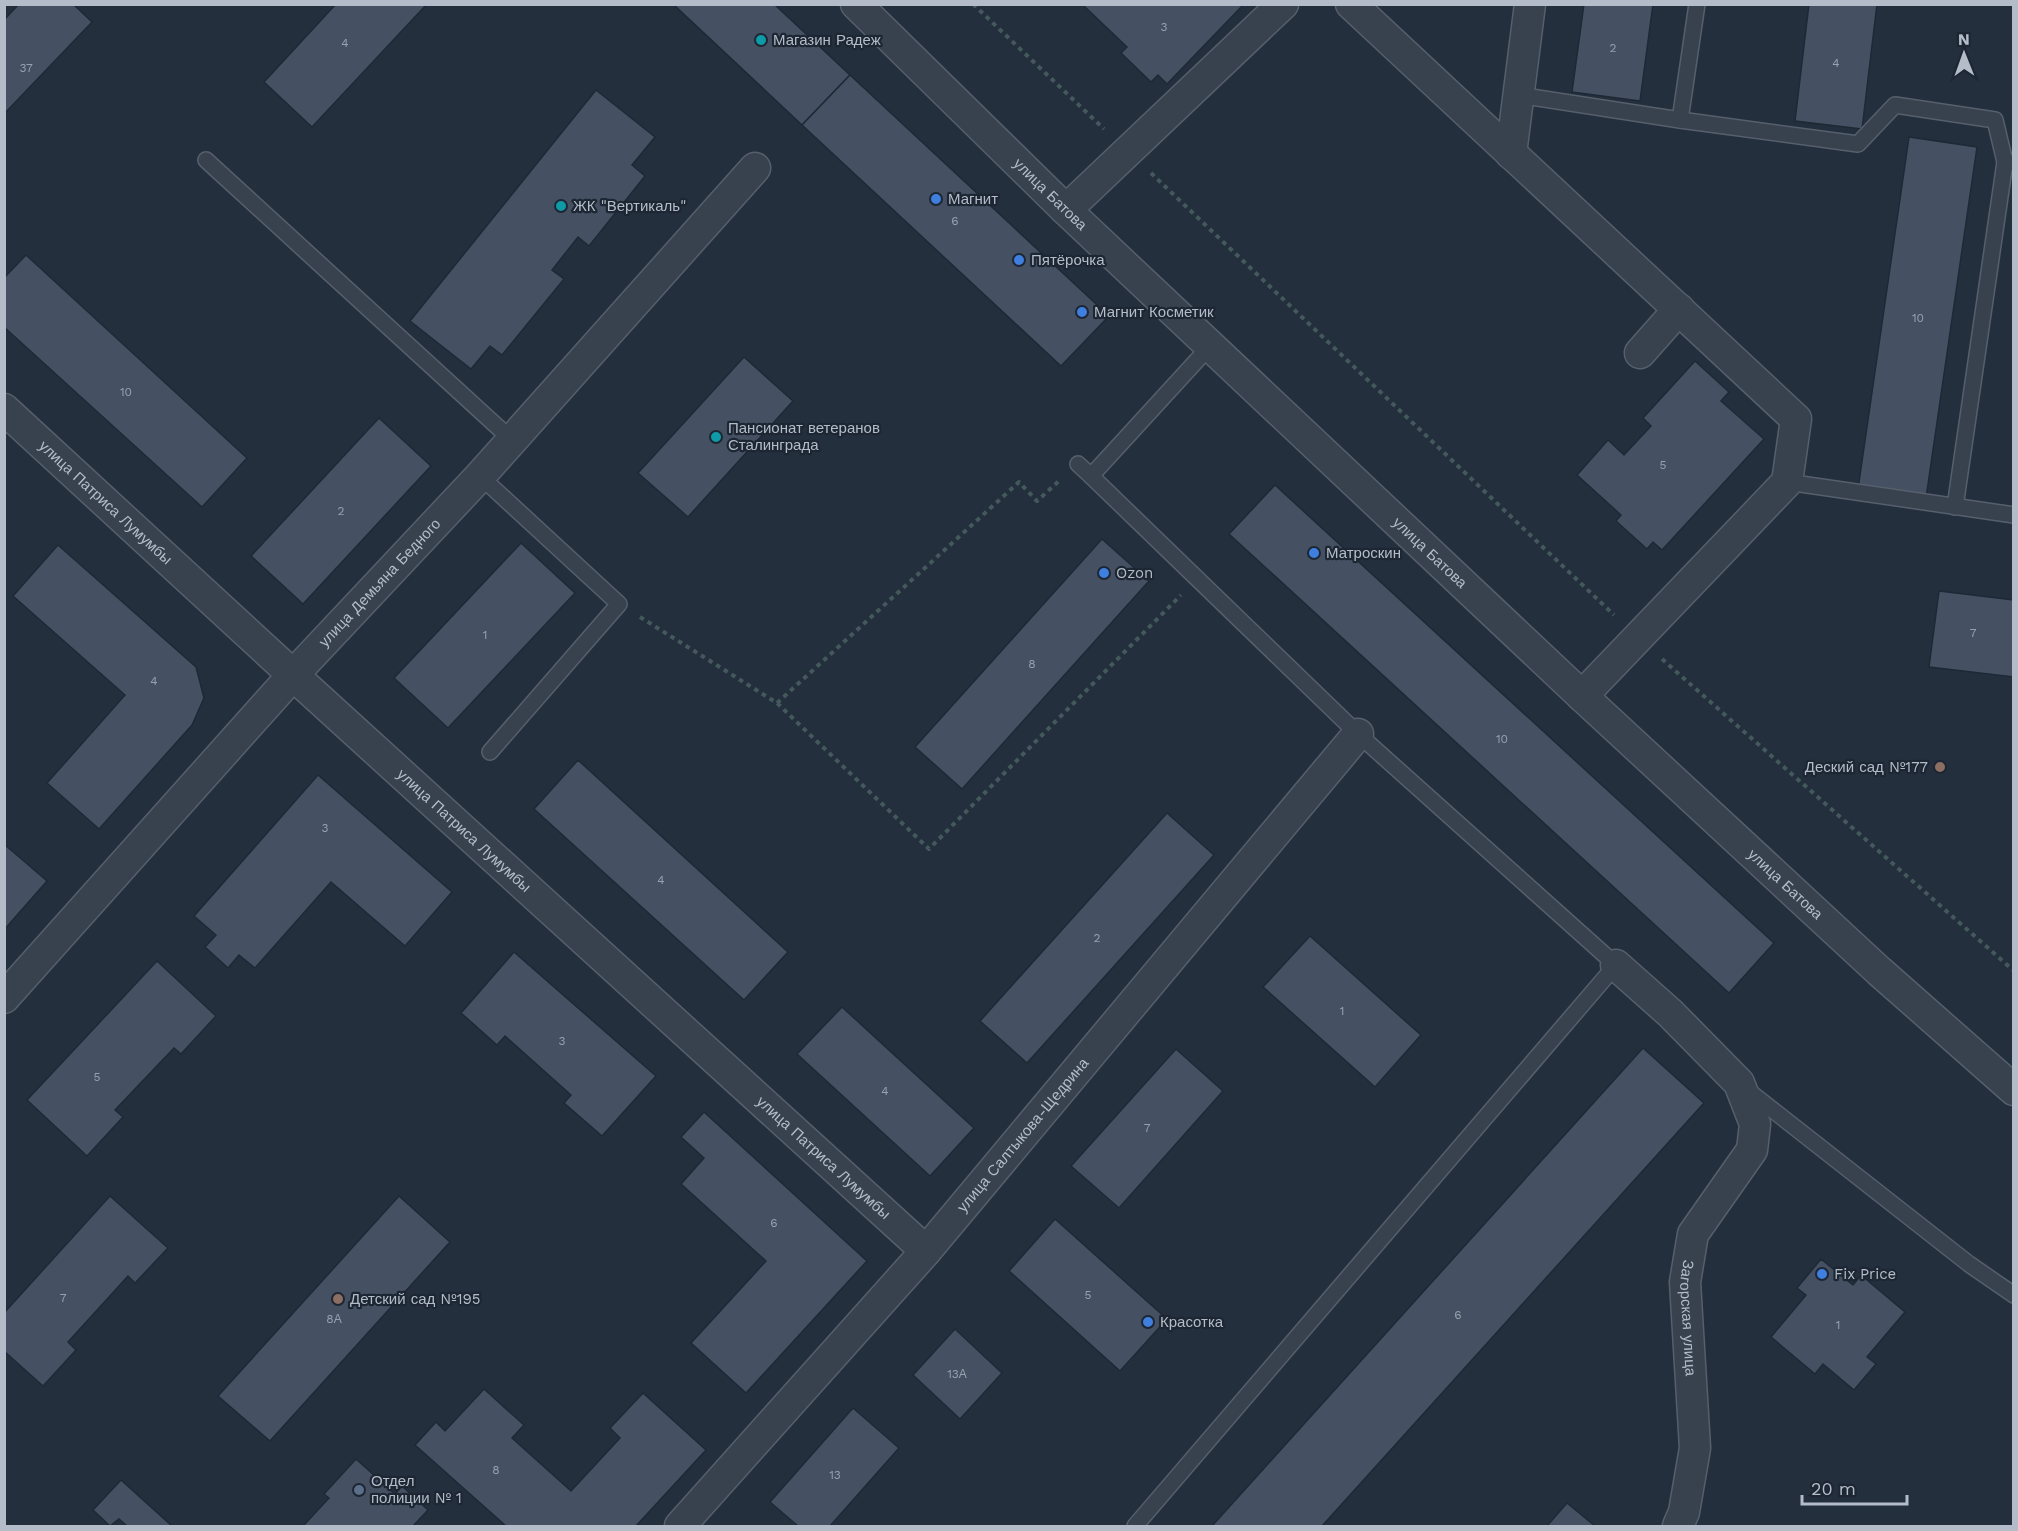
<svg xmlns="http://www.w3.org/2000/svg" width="2018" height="1531" font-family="'Work Sans',sans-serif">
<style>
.building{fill:#455162;stroke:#1f2835;stroke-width:1.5}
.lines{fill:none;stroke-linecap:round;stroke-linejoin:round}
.service-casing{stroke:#565f6c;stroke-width:18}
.minor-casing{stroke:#565f6c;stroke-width:33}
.path{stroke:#44595c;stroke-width:4;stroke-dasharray:4.5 4.5;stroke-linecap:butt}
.service{stroke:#38414e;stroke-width:15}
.minor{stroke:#38414e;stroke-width:30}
.culture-dot{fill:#0f9aa8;stroke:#1d2633;stroke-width:2}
.shop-dot{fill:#3f7fe0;stroke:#1d2633;stroke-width:2}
.education-dot{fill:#8d6e63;stroke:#1d2633;stroke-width:2}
.service-dot{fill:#5c6f8a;stroke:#1d2633;stroke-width:2}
.labels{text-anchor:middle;stroke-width:4.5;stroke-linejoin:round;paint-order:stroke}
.number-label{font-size:12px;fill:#98a1af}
.poi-label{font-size:15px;fill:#b4bcc9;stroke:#1d2633;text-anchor:start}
.street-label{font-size:15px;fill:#b4bcc9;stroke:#1d2633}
</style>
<rect width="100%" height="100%" fill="#242f3e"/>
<g class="building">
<path d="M19,4H73L92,22L4,114V20Z"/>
<path d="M336,4H427L312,127L264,82Z"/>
<path d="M673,4H774L850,75L802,125Z"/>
<path d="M1085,4H1244L1167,84L1158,75L1151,82L1121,53L1127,47L1084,6Z"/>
<path d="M1584,4H1653L1640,101L1572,92Z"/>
<path d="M1809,4H1877L1862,129L1795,121Z"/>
<path d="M850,75L1109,316L1061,366L802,125Z"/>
<path d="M596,90L655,137L632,165L645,176L589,246L578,237L552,270L564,279L502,355L490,346L471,369L410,321Z"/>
<path d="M1909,137L1977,147L1926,498L1858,489Z"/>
<path d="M26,255L247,458L202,507L4,327V278Z"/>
<path d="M744,357L793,401L688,517L638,473Z"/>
<path d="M1695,361L1729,392L1721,401L1764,439L1662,550L1653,542L1647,549L1616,521L1621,515L1577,475L1608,440L1624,455L1651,426L1643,418Z"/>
<path d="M379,418L431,466L303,604L251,556Z"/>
<path d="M1275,485L1774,943L1729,993L1229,534Z"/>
<path d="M1102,539L1149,581L962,789L915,747Z"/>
<path d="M521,543L575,593L448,728L394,678Z"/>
<path d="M58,545L196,667L204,698L192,725L99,829L47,783L125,695L13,596Z"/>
<path d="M1939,591L2014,600V677L1929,667Z"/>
<path d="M578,760L788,952L744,1000L534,809Z"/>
<path d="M318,775L452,892L405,946L331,882L255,968L239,955L228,968L205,947L216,935L194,916Z"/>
<path d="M1167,813L1214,855L1027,1063L980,1021Z"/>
<path d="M4,844L47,881L4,930Z"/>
<path d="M1310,936L1421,1035L1375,1087L1263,987Z"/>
<path d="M514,952L656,1076L602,1136L564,1103L571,1095L505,1036L497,1045L461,1013Z"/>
<path d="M157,961L216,1016L181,1054L174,1048L115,1110L123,1117L87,1156L27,1100Z"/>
<path d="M842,1007L974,1128L930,1176L797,1054Z"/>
<path d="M1643,1048L1704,1103L1322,1526H1212Z"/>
<path d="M1176,1049L1223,1091L1119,1208L1071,1166Z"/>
<path d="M704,1112L867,1261L746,1393L691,1343L766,1261L681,1184L704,1158L681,1137Z"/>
<path d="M110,1196L168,1248L135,1283L128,1276L68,1342L76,1350L43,1386L4,1351V1313Z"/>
<path d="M399,1196L450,1242L270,1441L218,1396Z"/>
<path d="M1055,1219L1167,1319L1120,1371L1009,1271Z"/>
<path d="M1821,1259L1853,1285L1861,1275L1905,1312L1867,1357L1876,1364L1854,1390L1823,1364L1815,1374L1771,1337L1806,1295L1797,1288Z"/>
<path d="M955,1329L1002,1373L960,1419L913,1375Z"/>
<path d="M484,1389L524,1425L512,1438L571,1491L620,1438L610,1428L643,1393L706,1450L636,1526H506L415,1445L436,1422L445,1431Z"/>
<path d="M853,1408L899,1448L830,1526H798L770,1502Z"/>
<path d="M356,1459L395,1494L402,1486L428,1510L413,1526H303L329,1498L324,1494Z"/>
<path d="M121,1480L172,1526H127L119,1519L110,1526L93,1510Z"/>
<path d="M1567,1503L1595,1526H1547Z"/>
</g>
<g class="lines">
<defs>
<g id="service">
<path d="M1518,95L1680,120L1858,144L1895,105L1995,120L2005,162L2014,163"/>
<path d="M1680,120L1697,4"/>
<path d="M206,160L512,440"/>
<path d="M1078,464L1091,476"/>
<path d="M480,476L619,604L490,752"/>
<path d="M1787,482L2014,515"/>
<path d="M1955,507L2005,162"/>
<path d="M1746,1089L1969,1264L2014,1295"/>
<path d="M1135,1526L1616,965L1358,734L1091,476L1211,345"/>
</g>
<g id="minor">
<path id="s1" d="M856,4L1066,210L1582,696L1879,971L2014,1090"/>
<path d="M1351,4L1796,419L1787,482L1582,696"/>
<path d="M1511,154L1530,4"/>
<path d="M1066,210L1283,4"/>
<path d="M1640,353L1679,309"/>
<path id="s2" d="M4,409L293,675L926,1251"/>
<path id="s3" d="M1616,965L1670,1013L1739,1083L1755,1124L1752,1150L1693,1234L1685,1282L1695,1448L1684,1512L1678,1526"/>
<path id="s4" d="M4,998L293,675L480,476L755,168"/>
<path id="s5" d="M680,1526L926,1251L1358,734"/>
</g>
</defs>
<use href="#service" class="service-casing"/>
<use href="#minor" class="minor-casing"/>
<g class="path">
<path d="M973,4L1104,129"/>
<path d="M1151,173L1614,615"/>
<path d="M640,617L777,703L929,849L1181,595"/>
<path d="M1662,659L2014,971"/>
<path d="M777,703L1019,482L1037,501L1059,481"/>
</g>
<use href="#service" class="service"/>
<use href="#minor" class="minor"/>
</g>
<g class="culture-dot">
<circle cx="761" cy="40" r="6"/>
<circle cx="561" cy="206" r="6"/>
<circle cx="716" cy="437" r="6"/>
</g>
<g class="shop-dot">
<circle cx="936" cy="199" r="6"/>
<circle cx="1019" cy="260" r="6"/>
<circle cx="1082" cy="312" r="6"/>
<circle cx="1314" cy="553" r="6"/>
<circle cx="1104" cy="573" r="6"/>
<circle cx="1822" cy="1274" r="6"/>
<circle cx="1148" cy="1322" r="6"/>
</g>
<g class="education-dot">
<circle cx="1940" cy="767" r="6"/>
<circle cx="338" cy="1299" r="6"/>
</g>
<circle class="service-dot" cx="359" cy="1490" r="6"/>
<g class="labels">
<g class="number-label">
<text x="1164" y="31">3</text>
<text x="345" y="47">4</text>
<text x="1613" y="52">2</text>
<text x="1836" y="67">4</text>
<text x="26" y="72">37</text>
<text x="955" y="225">6</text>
<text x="1918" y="322">10</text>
<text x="126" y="396">10</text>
<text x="1663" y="469">5</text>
<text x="341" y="515">2</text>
<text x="1973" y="637">7</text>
<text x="485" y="639">1</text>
<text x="1032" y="668">8</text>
<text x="154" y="685">4</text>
<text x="1502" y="743">10</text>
<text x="325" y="832">3</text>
<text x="661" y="884">4</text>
<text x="1097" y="942">2</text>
<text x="1342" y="1015">1</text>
<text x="562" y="1045">3</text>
<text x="97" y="1081">5</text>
<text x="885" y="1095">4</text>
<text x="1147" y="1132">7</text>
<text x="774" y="1227">6</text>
<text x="1088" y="1299">5</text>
<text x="63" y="1302">7</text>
<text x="1458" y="1319">6</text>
<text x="334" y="1323">8А</text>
<text x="1838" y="1329">1</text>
<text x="957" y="1378">13А</text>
<text x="496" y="1474">8</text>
<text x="835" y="1479">13</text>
</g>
<g class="poi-label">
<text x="773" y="45">Магазин Радеж</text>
<text x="948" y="204">Магнит</text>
<text x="573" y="211">ЖК "Вертикаль"</text>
<text x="1031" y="265">Пятёрочка</text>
<text x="1094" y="317">Магнит Косметик</text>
<text x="728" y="433">Пансионат ветеранов<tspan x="728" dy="17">Сталинграда</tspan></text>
<text x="1326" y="558">Матроскин</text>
<text x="1116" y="578">Ozon</text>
<text x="1928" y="772" text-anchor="end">Деский сад №177</text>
<text x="1834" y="1279">Fix Price</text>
<text x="350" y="1304">Детский сад №195</text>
<text x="1160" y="1327">Красотка</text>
<text x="371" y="1486">Отдел<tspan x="371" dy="17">полиции № 1</tspan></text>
</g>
<g class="street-label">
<text dy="5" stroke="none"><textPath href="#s1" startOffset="272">улица Батова</textPath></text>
<text dy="5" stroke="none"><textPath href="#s2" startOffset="138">улица Патриса Лумумбы</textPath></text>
<text dy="5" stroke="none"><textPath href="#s1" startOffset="794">улица Батова</textPath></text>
<text dy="5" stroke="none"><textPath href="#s4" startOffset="560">улица Демьяна Бедного</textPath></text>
<text dy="5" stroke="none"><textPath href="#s2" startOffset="624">улица Патриса Лумумбы</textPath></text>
<text dy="5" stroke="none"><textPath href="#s1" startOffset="1280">улица Батова</textPath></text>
<text dy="5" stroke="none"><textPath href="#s5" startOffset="520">улица Салтыкова-Щедрина</textPath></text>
<text dy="5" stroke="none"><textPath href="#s2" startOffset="1110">улица Патриса Лумумбы</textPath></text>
<text dy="5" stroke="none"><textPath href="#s3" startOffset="428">Загорская улица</textPath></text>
</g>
</g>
<rect width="2018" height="1531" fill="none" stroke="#b4bcc9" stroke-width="12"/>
<g transform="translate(1964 54) rotate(359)" stroke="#1d2633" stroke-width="4.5" paint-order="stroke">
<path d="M0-4.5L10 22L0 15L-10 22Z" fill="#b4bcc9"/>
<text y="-9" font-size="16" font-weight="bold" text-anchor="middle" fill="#b4bcc9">N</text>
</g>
<path d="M1802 1495v9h105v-9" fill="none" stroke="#b4bcc9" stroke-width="3"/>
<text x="1811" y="1495" font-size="18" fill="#b4bcc9" stroke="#1d2633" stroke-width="4.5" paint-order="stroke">20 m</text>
</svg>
